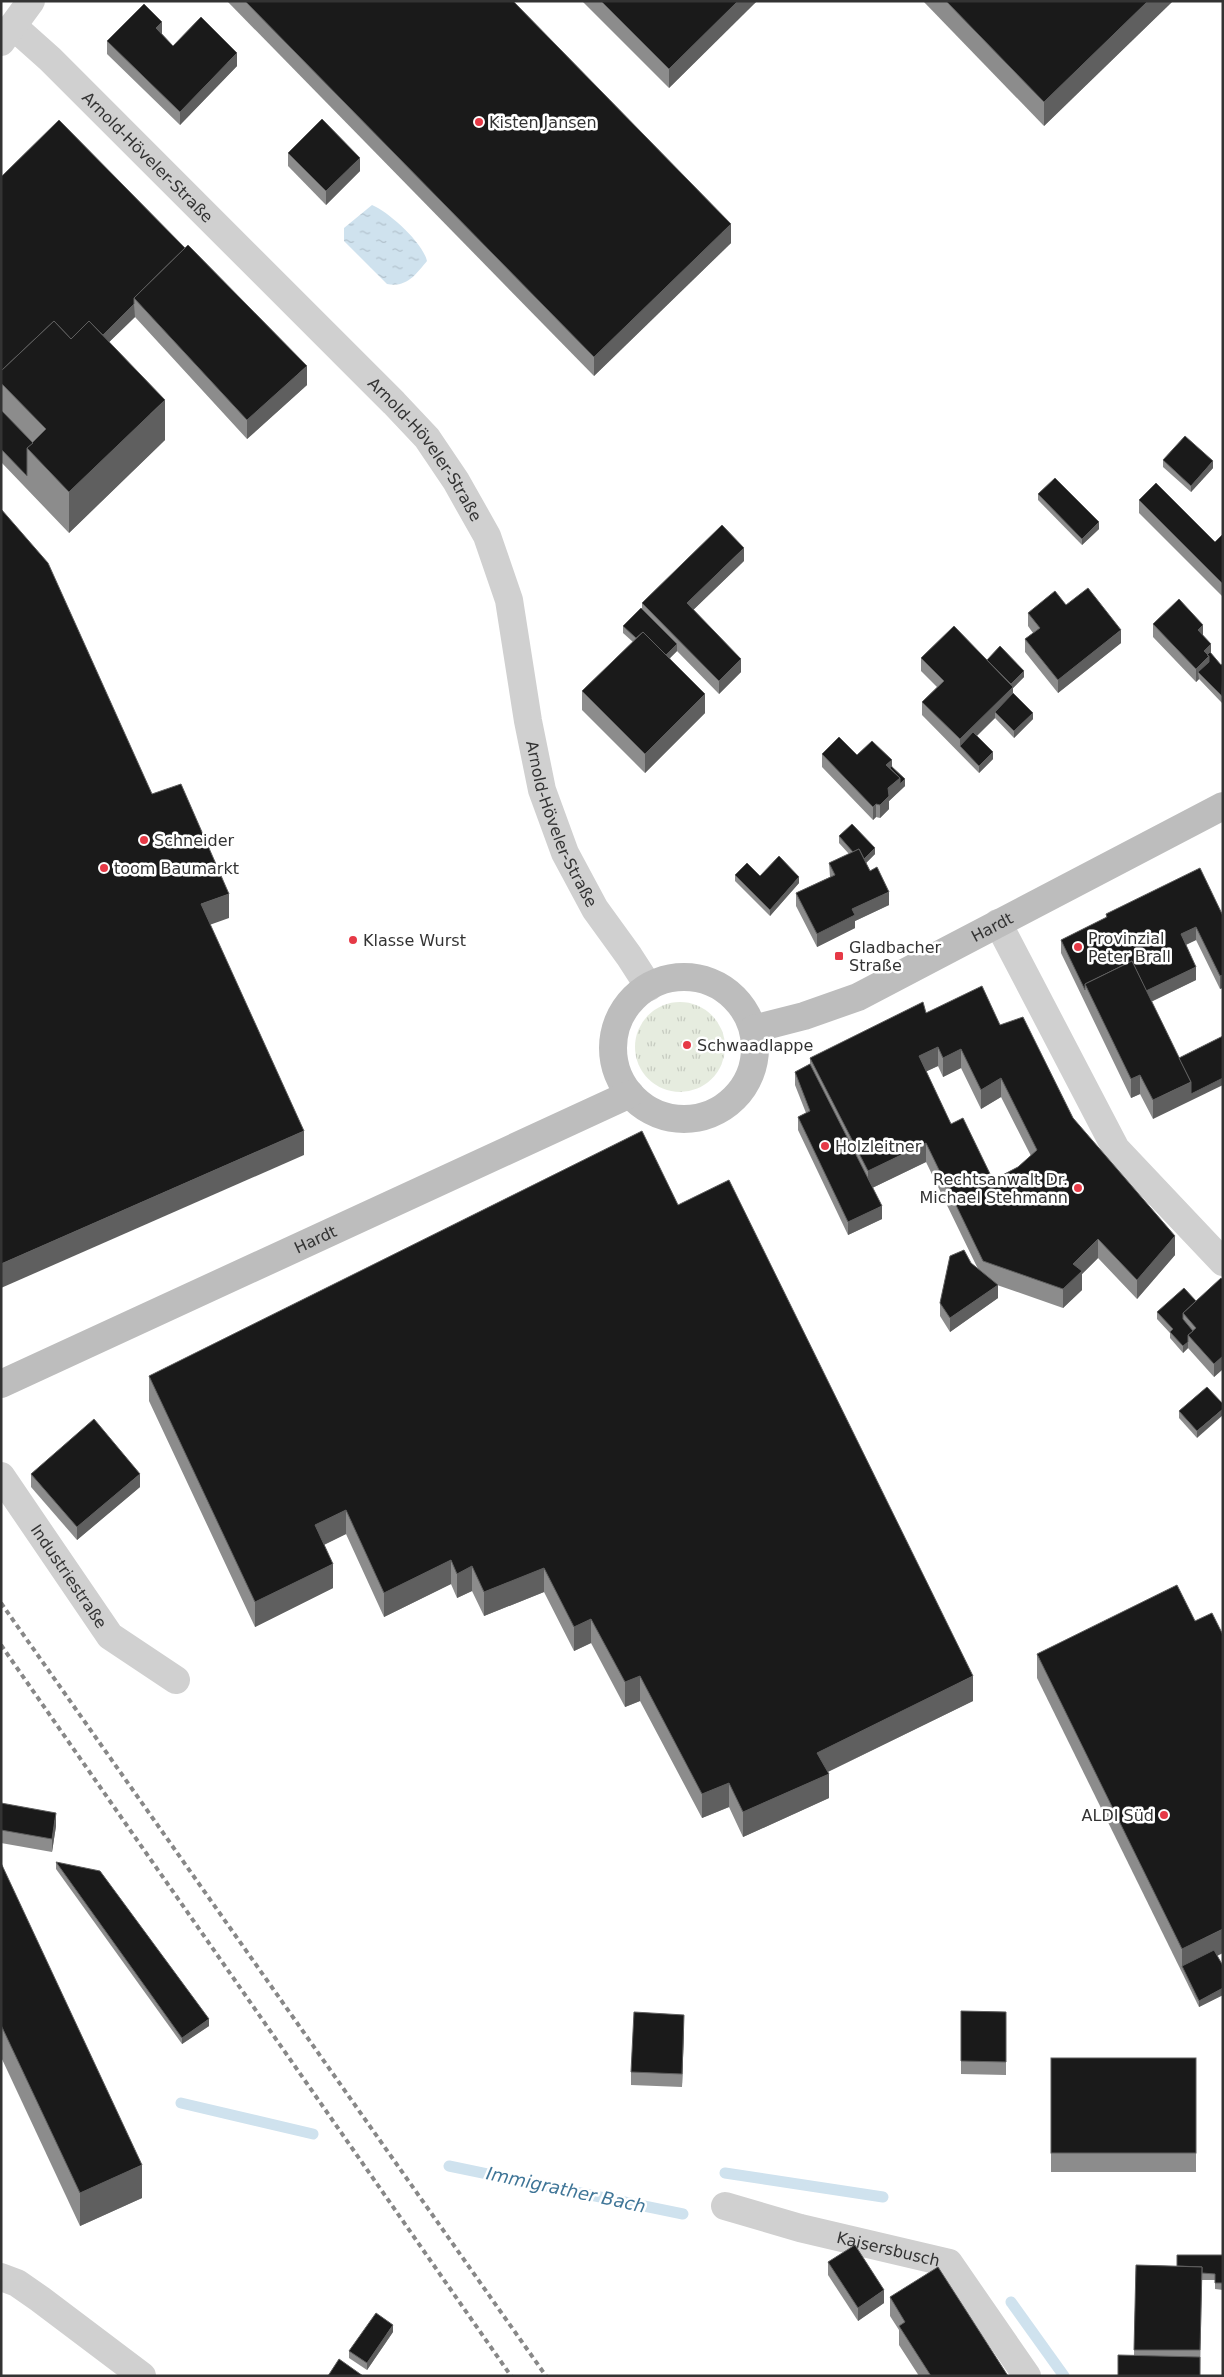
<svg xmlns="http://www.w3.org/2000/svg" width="1224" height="2377" font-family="'DejaVu Sans',sans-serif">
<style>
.grass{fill:url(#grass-tufts)}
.water{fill:url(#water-ripples)}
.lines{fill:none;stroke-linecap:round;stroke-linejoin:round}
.stream{stroke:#cfe2ee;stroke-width:11}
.minor{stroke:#d0d0d0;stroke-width:28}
.secondary{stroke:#bdbdbd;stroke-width:28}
.rail{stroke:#888;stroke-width:4;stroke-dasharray:5 4;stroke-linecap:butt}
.wall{fill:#8c8c8c;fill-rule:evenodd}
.shaded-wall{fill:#5f5f5f}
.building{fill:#1a1a1a;stroke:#5f5f5f;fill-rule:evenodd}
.poi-dot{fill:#e63946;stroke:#fff;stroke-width:2}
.labels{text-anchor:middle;stroke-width:5;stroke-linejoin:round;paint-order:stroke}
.poi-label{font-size:16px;fill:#333;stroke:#fff;text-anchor:start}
.street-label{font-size:16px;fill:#333;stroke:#fff}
.water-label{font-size:18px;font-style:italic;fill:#3f7597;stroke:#fff}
</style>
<defs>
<pattern id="grass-tufts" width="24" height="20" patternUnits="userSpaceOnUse" patternTransform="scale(1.25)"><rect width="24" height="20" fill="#e6ecdf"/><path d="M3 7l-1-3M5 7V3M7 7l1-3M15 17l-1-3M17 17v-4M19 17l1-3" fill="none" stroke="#c6cbc0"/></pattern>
<pattern id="water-ripples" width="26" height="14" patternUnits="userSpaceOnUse" patternTransform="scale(1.25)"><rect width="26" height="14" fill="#cfe2ee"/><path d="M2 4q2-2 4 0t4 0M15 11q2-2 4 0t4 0" fill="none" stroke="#b2c2cd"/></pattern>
</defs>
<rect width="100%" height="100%" fill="#fff"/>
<circle class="grass" cx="680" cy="1047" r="45"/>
<path class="water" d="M372,205C389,212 423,243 427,261C416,274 407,288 387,284L344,241V228Z"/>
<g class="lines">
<g class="stream">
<path d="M181,2103L313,2134"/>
<path d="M449,2166L683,2214"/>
<path d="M725,2173L883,2197"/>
<path d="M1011,2302L1064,2376"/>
</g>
<g class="minor">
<path id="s1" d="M13,26L50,59L394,403L427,438L456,481L487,536L509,600L528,721L542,790L565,853L595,909L629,956L649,987"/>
<path d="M1,42L31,1"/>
<path d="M998,923L1116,1149L1223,1262"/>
<path id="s2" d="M1,1476L110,1636L176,1680"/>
<path id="s3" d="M725,2206L800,2228L949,2263L1027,2376"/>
<path d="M1,2277L17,2283L40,2299L142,2376"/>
</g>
<g class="secondary">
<circle cx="684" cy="1048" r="71"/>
<path id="s4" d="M753,1029L804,1016L858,997L1223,806"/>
<path id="s5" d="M1,1384L630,1094"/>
</g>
<g class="rail">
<path d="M1,1603L546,2376"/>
<path d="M1,1645L511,2376"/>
</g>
</g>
<g class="wall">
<path d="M227,1H513L731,243L594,376Z"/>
<path d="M582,1H757L669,88Z"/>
<path d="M923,1H1173L1044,126Z"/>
<path d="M162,34L173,46L237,66L180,125L107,54V41Z"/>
<path d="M288,153L360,171L326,205L288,166Z"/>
<path d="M1,177L307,385L247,439L135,317L109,342L165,440L69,533L1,462Z"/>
<path d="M1163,460L1213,468L1191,492L1163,467Z"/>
<path d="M1038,494L1099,529L1082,545L1038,500Z"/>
<path d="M1139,500L1215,542L1223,534V597L1139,513Z"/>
<path d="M744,561L693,610L741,672L719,694L677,651L670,658L705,713L645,773L582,710V691L633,642L623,633V626L642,610V603Z"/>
<path d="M1028,613L1121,643L1058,693L1025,652V639L1033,633L1028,626Z"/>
<path d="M1153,624L1203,636L1211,654L1221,665L1223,664L1222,703L1199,679L1196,682L1153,637Z"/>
<path d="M921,658L987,660L1024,677L1013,688V693L1033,719L1014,738L995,718L977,736L993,759L979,773L922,715V702L937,687L921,671Z"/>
<path d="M822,754L857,755L892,766L905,786L889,801V809L880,818L876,817L873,820L822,767Z"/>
<path d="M839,836L875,854L866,863L889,905L855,921V928L817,947L796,906V893L830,877L829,863L849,854L839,843Z"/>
<path d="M735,875L760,876L799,883L770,916L735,881Z"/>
<path d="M1106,914L1223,916L1220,989L1196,940L1186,945L1196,980L1151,1002L1179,1058L1153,1119L1140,1094L1131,1098L1061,953V940L1106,918Z"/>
<path d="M926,1013L1000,1025L1073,1118L1175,1255L1137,1299L1098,1258L1082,1274V1290L1063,1308L997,1285L998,1298L950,1332L940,1316V1303L971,1263L978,1269L926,1162L872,1188L882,1219L848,1235L798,1130V1117L806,1113L795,1085V1072L810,1064V1058ZM938,1066L943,1077L961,1068L981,1109L1001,1097L1031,1156L1018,1167L993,1180L951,1124L926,1071Z"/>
<path d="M678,1205L973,1701L828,1772L829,1798L743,1837L729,1807L702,1818L640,1701L625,1707L591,1643L574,1651L544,1592L484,1616L472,1591L457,1598L451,1584L384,1617L346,1534L324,1545L333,1588L255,1627L149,1401V1376Z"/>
<path d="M1223,1280V1369L1214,1377L1188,1348L1183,1353L1170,1338V1333L1157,1319V1312L1196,1301Z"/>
<path d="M1207,1387L1197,1438L1179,1418V1411Z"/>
<path d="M31,1474L140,1487L77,1540L31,1487Z"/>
<path d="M1037,1654L1223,1966V1995L1199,2007L1037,1678Z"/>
<path d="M1,1803L56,1826L52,1852L1,1843Z"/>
<path d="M56,1862L209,2026L182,2044L56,1869Z"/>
<path d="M1,1863L142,2198L80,2226L1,2057Z"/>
<path d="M961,2011L1006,2012V2075L961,2074Z"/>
<path d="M684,2028L682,2087L631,2085V2072Z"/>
<rect x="1051" y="2058" width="145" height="114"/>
<path d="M1223,2255V2290L1215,2289V2280H1202L1200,2376L1134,2356L1136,2265L1177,2266Z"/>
<path d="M828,2262L884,2303L858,2321L828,2275Z"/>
<path d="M890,2297L1008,2376H919L899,2345V2330L890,2316Z"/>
<path d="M393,2332L367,2370L349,2358V2351Z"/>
</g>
<g class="shaded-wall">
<path d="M738,1H757L669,88V69Z"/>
<path d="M1148,1H1173L1044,126V102Z"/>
<path d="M162,22V35L156,28Z"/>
<path d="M237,53V66L180,125V112Z"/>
<path d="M360,158V171L326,205V191Z"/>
<path d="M731,224V243L594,376V357Z"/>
<path d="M134,304L135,317L71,379V366Z"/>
<path d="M307,366V385L247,439V420Z"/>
<path d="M165,400V440L69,533V492Z"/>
<path d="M1213,461V468L1191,492V486Z"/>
<path d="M1099,522V529L1082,545V539Z"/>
<path d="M744,548V561L687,616V603Z"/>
<path d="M1203,625V638L1198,630Z"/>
<path d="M1121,630V643L1058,693V680Z"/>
<path d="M677,644V651L660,668V661Z"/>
<path d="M1211,644V657L1209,669L1198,672L1199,679L1196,682V669L1204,651Z"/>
<path d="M741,659V672L719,694V681Z"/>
<path d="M1024,671V677L1013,688V700L995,712V718L963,749L960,746V739L1008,687Z"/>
<path d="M705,694V713L645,773V754Z"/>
<path d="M1033,713V719L1014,738V731Z"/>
<path d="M993,752V759L979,773V766Z"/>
<path d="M892,760V773L886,765Z"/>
<path d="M900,778L905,779V786L889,801V809L880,818V805L888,788Z"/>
<path d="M876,804V817L873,820V807Z"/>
<path d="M875,848V854L862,867V861Z"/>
<path d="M799,877V883L770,916V910Z"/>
<path d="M889,892V905L855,921V928L817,947V934L852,909Z"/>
<path d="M229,894V918L201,928V904Z"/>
<path d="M1196,927V940L1181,947V934Z"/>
<path d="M1196,967V980L1144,1005V992Z"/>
<path d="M1223,975V988L1220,989V976Z"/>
<path d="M938,1047V1066L919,1075V1056Z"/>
<path d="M961,1049V1068L943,1077V1058Z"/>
<path d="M1140,1075V1094L1131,1098V1079Z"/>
<path d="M1001,1078V1097L981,1109V1090Z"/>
<path d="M1223,1078V1085L1153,1119V1100L1191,1082Z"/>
<path d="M304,1131V1155L1,1288V1264Z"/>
<path d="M926,1143V1162L868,1190V1171Z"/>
<path d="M882,1206V1219L848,1235V1222Z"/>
<path d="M1175,1236V1255L1137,1299V1280Z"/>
<path d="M1098,1239V1258L1082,1274V1290L1063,1308V1289L1073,1264Z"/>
<path d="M998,1285V1298L950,1332V1318Z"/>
<path d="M1188,1342V1348L1183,1353V1346Z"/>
<path d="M1223,1356V1369L1214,1377V1364Z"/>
<path d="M1223,1409V1415L1197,1438V1431Z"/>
<path d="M140,1474V1487L77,1540V1527Z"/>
<path d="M346,1510V1534L315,1549V1525Z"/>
<path d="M451,1560V1584L384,1617V1593Z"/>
<path d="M333,1564V1588L255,1627V1602Z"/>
<path d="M472,1566V1591L457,1598V1574Z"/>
<path d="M544,1568V1592L484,1616V1592Z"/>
<path d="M591,1619V1643L574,1651V1627Z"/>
<path d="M640,1676V1701L625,1707V1682Z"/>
<path d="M973,1676V1701L817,1777V1753Z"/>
<path d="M829,1774V1798L743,1837V1812Z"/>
<path d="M729,1783V1807L702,1818V1794Z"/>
<path d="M56,1813V1826L52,1852V1839Z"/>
<path d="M1223,1929V1953L1185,1972L1182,1966V1949Z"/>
<path d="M1223,1988V1995L1199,2007V2001Z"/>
<path d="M684,2015V2028L682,2087V2074Z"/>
<path d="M209,2019V2026L182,2044V2038Z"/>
<path d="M142,2165V2198L80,2226V2193Z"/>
<path d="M884,2290V2303L858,2321V2308Z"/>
<path d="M393,2325V2332L367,2370V2363Z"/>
</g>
<g class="building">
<path d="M245,1H513L731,224L594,357Z"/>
<path d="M601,1H738L669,69Z"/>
<path d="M946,1H1148L1044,102Z"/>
<path d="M144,4L162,22L156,28L173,46L201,17L237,53L180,112L107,41Z"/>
<path d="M322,119L360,158L326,191L288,153Z"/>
<path d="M59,120L185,248L134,298V304L103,335L89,321L71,339L54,321L1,371V177Z"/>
<path d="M188,245L307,366L247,420L134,298Z"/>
<path d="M54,321L71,339L89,321L165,400L69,492L27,448L46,429L1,383V371Z"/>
<path d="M1,410L33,443L27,448V476L1,449Z"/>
<path d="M1185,436L1213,461L1191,486L1163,460Z"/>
<path d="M1055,478L1099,522L1082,539L1038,494Z"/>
<path d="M1156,483L1215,542L1223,534V584L1139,500Z"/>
<path d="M1,509L48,563L152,794L181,784L229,894L201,904L304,1131L1,1264Z"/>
<path d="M722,525L744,548L687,603L741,659L719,681L642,603Z"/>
<path d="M1088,588L1121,630L1058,680L1025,639L1040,628L1028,613L1055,591L1066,605Z"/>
<path d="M1179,599L1203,625L1198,630L1211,644L1204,651L1209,656L1196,669L1153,624Z"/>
<path d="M641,608L677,644L666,655L643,632L636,638L623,626Z"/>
<path d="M954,626L1013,687L960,739L922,702L944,681L921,658Z"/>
<path d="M643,632L705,694L645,754L582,691Z"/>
<path d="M1000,646L1024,671L1011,684L987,660Z"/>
<path d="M1210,652L1221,665L1223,664L1222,696L1198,672L1209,662V656L1207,655Z"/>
<path d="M1013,693L1033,713L1014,731L995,712Z"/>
<path d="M973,732L993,752L979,766L960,746Z"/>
<path d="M839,737L857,755L872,741L892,760L886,765L900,778L888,788L889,796L880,805L876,804L873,807L822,754Z"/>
<path d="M891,766L905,779L900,784V778L890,768Z"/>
<path d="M852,824L875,848L864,859L859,849L853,852L839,836Z"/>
<path d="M859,849L870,871L877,867L889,892L852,909L855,915L817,934L796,893L835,875L829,863Z"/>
<path d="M779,856L799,877L770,910L735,875L747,863L760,876Z"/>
<path d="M1200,868L1223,916V975L1220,976L1196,927L1181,934L1196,967L1146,991L1132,961L1085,984V990L1061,940L1107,917L1106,914Z"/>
<path d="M1132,961L1191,1082L1153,1100L1140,1075L1131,1079L1085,984Z"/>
<path d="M982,986L1000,1025L1023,1017L1073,1118L1175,1236L1137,1280L1098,1239L1073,1264L1082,1271L1063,1289L983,1261L926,1143L868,1171L810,1058L923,1002L926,1013ZM938,1047L943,1058L961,1049L981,1090L1001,1078L1037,1150L1018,1167L993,1180L963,1118L951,1124L919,1056Z"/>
<path d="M1223,1036V1078L1191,1094V1082L1179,1058Z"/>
<path d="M810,1064L882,1206L848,1222L798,1117L810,1111L795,1072Z"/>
<path d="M642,1131L678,1205L729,1180L973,1676L817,1753L829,1774L743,1812L729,1783L702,1794L640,1676L625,1682L591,1619L574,1627L544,1568L484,1592L472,1566L457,1574L451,1560L384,1593L346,1510L315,1525L333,1564L255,1602L149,1376Z"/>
<path d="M964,1250L971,1263L998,1285L950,1318L940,1303L950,1256Z"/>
<path d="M1221,1278L1223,1280V1356L1214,1364L1188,1335L1196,1328L1183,1313Z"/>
<path d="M1184,1288L1196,1301L1183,1313V1319L1193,1331L1188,1335V1342L1183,1346L1170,1332L1173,1329L1157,1312Z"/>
<path d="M1207,1387L1223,1404V1409L1197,1431L1179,1411Z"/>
<path d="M94,1419L140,1474L77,1527L31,1474Z"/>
<path d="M1177,1585L1195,1621L1212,1613L1223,1635V1929L1182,1949L1037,1654Z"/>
<path d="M1,1803L56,1813L52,1839L1,1830Z"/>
<path d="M56,1862L100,1871L209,2019L182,2038Z"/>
<path d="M1,1863L142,2165L80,2193L1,2025Z"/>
<path d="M1214,1950L1223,1966V1988L1199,2001L1182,1966Z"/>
<path d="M961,2011L1006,2012V2062L961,2061Z"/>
<path d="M634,2012L684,2015L682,2074L631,2072Z"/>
<rect x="1051" y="2058" width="145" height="95"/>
<path d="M855,2245L884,2290L858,2308L828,2262Z"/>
<path d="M1177,2255H1223V2283H1215V2274L1202,2273V2267L1177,2266Z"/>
<path d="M1136,2265L1202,2267L1200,2350H1134Z"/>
<path d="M938,2267L1008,2376H931L899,2326L905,2322L890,2297Z"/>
<path d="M376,2313L393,2325L367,2363L349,2351Z"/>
<path d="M1118,2355L1200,2357V2376H1118Z"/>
<path d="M339,2359L363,2376H328Z"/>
</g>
<g class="poi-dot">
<circle cx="479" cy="122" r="5"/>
<circle cx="144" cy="840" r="5"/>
<circle cx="104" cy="868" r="5"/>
<circle cx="353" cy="940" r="5"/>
<circle cx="1078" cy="947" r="5"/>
<rect x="834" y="951" width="10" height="10" rx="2.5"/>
<circle cx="687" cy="1045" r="5"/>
<circle cx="825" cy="1146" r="5"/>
<circle cx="1078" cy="1188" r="5"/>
<circle cx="1164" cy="1815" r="5"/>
</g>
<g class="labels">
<g class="poi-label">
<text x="489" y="128">Kisten Jansen</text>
<text x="154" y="846">Schneider</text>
<text x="114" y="874">toom Baumarkt</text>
<text x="1088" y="944">Provinzial<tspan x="1088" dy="18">Peter Brall</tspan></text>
<text x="363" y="946">Klasse Wurst</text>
<text x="849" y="953">Gladbacher<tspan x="849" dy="18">Straße</tspan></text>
<text x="697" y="1051">Schwaadlappe</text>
<text x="835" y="1152">Holzleitner</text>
<text x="1068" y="1185" text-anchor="end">Rechtsanwalt Dr.<tspan x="1068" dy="18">Michael Stehmann</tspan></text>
<text x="1154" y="1821" text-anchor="end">ALDI Süd</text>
</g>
<g class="street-label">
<text dy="6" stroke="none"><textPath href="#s1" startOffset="188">Arnold-Höveler-Straße</textPath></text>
<text dy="6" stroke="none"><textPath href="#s1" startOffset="592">Arnold-Höveler-Straße</textPath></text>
<text dy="6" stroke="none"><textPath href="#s1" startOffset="998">Arnold-Höveler-Straße</textPath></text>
<text dy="6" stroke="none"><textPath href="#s4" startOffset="261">Hardt</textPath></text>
<text dy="6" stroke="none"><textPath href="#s5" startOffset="346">Hardt</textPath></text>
<text dy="6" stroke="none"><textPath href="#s2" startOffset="121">Industriestraße</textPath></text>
<text dy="6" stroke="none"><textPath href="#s3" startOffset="169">Kaisersbusch</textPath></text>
</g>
<g class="water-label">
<text transform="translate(566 2190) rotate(12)" y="6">Immigrather Bach</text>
</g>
</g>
<rect width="1224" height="2377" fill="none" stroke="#333333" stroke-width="5"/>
</svg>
